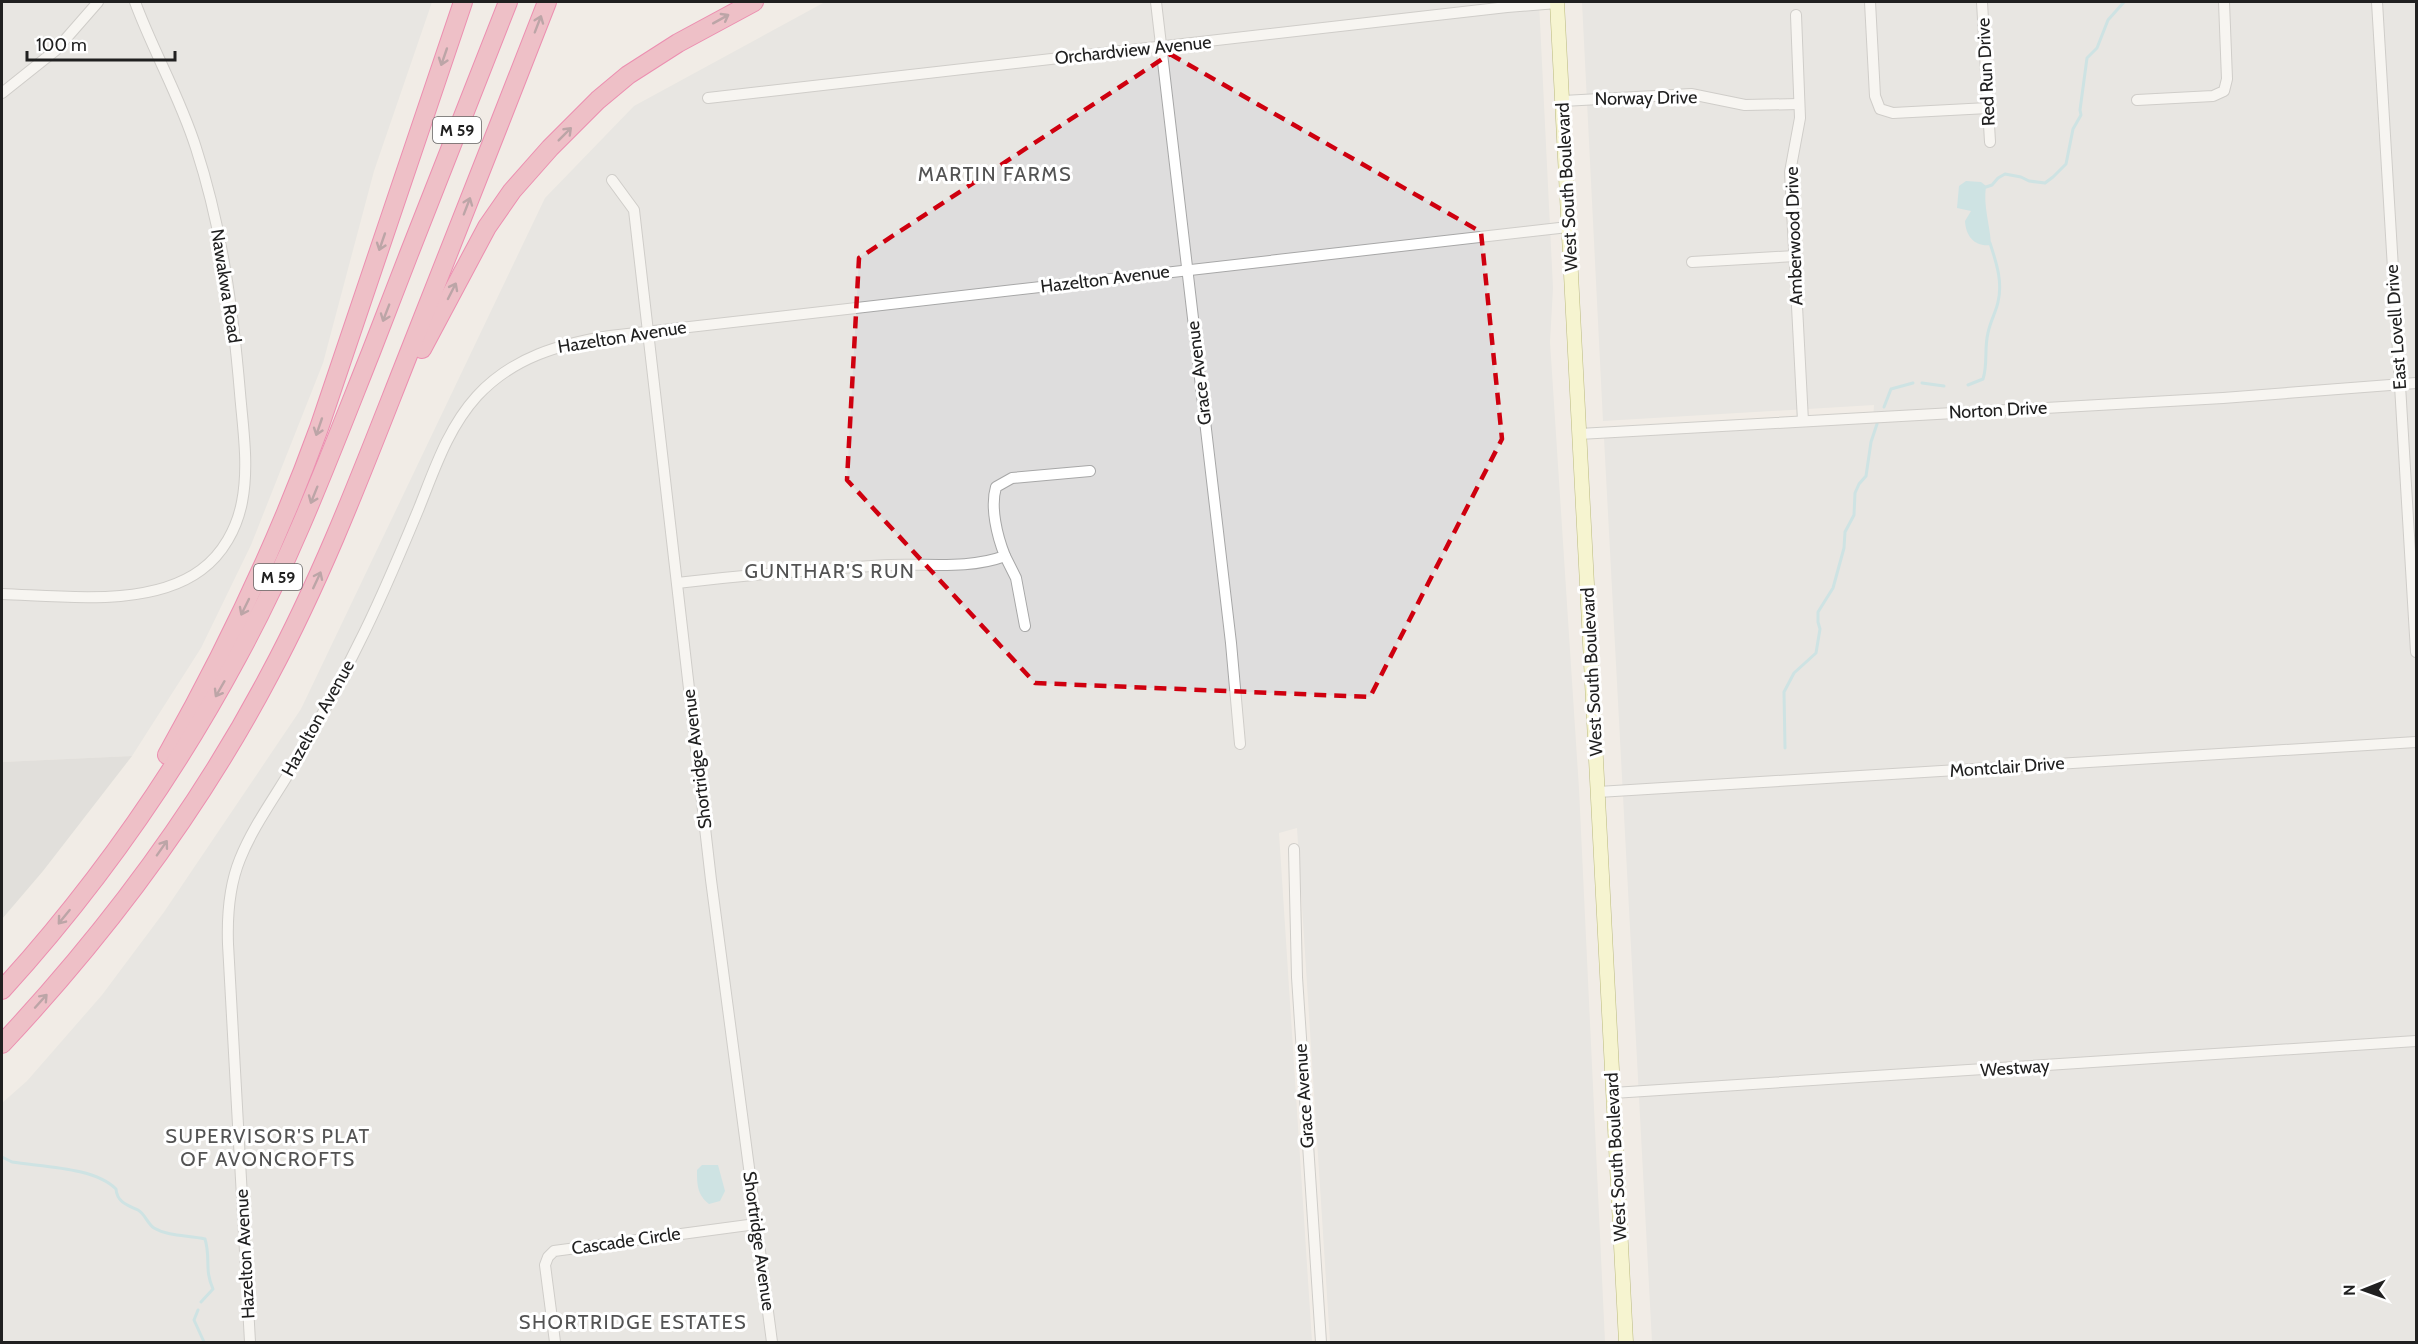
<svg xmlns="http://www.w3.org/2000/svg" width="2418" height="1344" font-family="Cabin,sans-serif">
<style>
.residential{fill:#dedddd}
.religious{fill:#cecece}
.water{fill:#a4d7e1}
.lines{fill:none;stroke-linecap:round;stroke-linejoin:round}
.stream{stroke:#a4d7e1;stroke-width:3}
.street-casing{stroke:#a7a7a7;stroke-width:12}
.secondary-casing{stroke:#797d00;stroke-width:15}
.highway-casing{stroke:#e61c70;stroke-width:20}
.street{stroke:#fff;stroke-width:10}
.secondary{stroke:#fdfcb7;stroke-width:14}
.highway{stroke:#ec89a3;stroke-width:18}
.oneway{stroke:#7c4f5b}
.marked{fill:none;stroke:#cf000f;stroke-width:4.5;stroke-dasharray:12 8;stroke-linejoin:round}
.labels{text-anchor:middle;stroke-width:6;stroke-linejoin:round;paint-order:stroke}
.shield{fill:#fff;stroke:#636363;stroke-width:1.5}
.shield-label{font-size:16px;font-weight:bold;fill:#202020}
.street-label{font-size:18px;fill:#202020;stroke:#fff}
.neighbourhood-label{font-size:20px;letter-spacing:1.5px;fill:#535353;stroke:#fff}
</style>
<rect width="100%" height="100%" fill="#f1ece6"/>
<g class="residential">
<path d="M2,2H432L374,171L323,363L251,545L201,648L132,756L2,762Z"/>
<path d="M825,2H1539L1553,288L1550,342L1579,789L1605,1342H1330L1297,828L1279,833L1312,1342H2V1103L27,1081L102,995L164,912L301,709L545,198L634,106Z"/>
<path d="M1582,2H2372L2379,137L2389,135L2382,2H2416V1342H1652L1604,438L1873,422L1874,405L1603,421Z"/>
</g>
<path class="religious" d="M132,756L43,871L2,919V762Z"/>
<g class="water">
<path d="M1966,181L1981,182L1986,186C1983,207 1990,224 1991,245C1975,247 1966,237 1965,221L1971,211L1957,208L1959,186Z"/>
<path d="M702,1165H718L725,1191L720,1201L709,1204C697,1195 697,1184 697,1170Z"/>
</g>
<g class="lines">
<g class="stream">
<path d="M1983,188L1992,185L1998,178L2005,174L2021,177L2029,181L2045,183L2053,177L2066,164L2073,129L2081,115L2080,110L2087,58L2097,48L2108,20L2124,2"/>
<path d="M1922,383L1944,386"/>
<path d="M1968,385L1983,379C1988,364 1984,348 1988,333C1990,322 1996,312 1998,302C2003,281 1996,262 1990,243"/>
<path d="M1884,407L1891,389L1913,383"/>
<path d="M1785,748L1784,692L1794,673L1816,653L1820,629L1818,622V612L1833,588L1844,548L1845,532L1854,515L1855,493L1859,484L1866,476L1871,442L1877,424"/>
<path d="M2,1157L12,1162C42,1167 94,1167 116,1189C117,1202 127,1205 138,1210C145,1214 147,1223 154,1228C169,1237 189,1235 205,1239C211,1259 204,1269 213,1289L201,1302"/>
<path d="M198,1310L194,1320L204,1342"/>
</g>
<defs>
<g id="street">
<path d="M1156,2L1231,643L1240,744"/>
<path d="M1870,2L1875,96L1880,109L1893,113L1988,108"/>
<path d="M1982,2L1990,142"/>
<path d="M2377,2L2416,652"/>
<path d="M1796,15L1800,118L1790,172L1803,421"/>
<path d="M2,93L56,50L98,2"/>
<path d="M708,98L1507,7L1557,3"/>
<path d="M2137,100L2213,96L2224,91L2227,79L2224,2"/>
<path d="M1563,101L1691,94L1745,105L1799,104"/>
<path d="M612,180L634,210L711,880L772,1342"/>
<path d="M1692,262L1795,256"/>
<path d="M1579,434L2223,398L2416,383"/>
<path d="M1005,556L1016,578L1025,626"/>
<path d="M677,583C747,575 817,569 887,565C927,563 967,570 1005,556C997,536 990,507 996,487L1012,478L1090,471"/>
<path d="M2,594C61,596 150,608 201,570C223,554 237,528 242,502C249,466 243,429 240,393C233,310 222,228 196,148C180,97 153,51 135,2"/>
<path d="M1598,792L2416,742"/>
<path d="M1294,849L1297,977L1321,1342"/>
<path d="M1613,1093L2416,1041"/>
<path d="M250,1342L228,944C227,915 229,886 240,859C254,824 278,793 296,761C318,723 339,684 358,645C381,600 400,554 419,508C435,468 448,428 477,396C513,357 560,344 610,336L1568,227"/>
<path d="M555,1342L545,1265L548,1257L554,1251L756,1224"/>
</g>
<path id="secondary" d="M1557,2L1626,1342"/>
<g id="highway">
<path d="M422,349L487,227L512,191L550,148L598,100L628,75L678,43L754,2"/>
<path d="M167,755C226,650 278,541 319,428L463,2"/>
<path d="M2,990C94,889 173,777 238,656C291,559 330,455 371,352C416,235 462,118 508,2"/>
<path d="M2,1044C106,933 199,809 270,674C323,575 362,472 403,368C452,246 499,124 547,2"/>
</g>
</defs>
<use href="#street" class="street-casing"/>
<use href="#secondary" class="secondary-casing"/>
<use href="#highway" class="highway-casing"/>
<use href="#street" class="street"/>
<use href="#secondary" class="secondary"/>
<use href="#highway" class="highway"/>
</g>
<defs><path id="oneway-shaft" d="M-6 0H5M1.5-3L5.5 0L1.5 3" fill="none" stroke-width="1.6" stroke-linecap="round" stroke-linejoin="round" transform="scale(1.5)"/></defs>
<g class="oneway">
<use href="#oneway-shaft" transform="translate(721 19) rotate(-29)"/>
<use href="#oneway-shaft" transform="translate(538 24) rotate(-69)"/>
<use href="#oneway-shaft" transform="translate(444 57) rotate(109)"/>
<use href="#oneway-shaft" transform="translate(565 134) rotate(-45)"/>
<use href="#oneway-shaft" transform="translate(467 206) rotate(-69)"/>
<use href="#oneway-shaft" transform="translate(382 242) rotate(109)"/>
<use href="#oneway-shaft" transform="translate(452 291) rotate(-63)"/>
<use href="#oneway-shaft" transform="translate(386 313) rotate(111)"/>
<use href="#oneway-shaft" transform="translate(319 427) rotate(109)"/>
<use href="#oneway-shaft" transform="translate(314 495) rotate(112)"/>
<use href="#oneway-shaft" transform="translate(317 580) rotate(-65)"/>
<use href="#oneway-shaft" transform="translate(245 607) rotate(116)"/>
<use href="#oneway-shaft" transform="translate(220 689) rotate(120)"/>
<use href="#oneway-shaft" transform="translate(162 848) rotate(-55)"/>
<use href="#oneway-shaft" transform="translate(64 917) rotate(129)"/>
<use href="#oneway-shaft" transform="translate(41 1001) rotate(-48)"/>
</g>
<path d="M0 0H2418V1344H0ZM1170,54L1481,232L1502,439L1370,697L1035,683L847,480L859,258Z" fill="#f1ece6" fill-opacity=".55" fill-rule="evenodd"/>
<path class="marked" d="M1170,54L1481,232L1502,439L1370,697L1035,683L847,480L859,258Z"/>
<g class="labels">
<g class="shield">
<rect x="433" y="117" width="48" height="26" rx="4.5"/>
<rect x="254" y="564" width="48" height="26" rx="4.5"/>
</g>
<g class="shield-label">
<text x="457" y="136">M 59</text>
<text x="278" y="583">M 59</text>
</g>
<g class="street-label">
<text transform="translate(1133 50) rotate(-6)" y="6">Orchardview Avenue</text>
<text transform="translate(1986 72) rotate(-93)" y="6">Red Run Drive</text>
<text transform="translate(1646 98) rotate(-1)" y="6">Norway Drive</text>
<text transform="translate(1567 187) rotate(-93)" y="6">West South Boulevard</text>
<text transform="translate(1794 236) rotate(-92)" y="6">Amberwood Drive</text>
<text transform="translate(1105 279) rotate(-7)" y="6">Hazelton Avenue</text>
<text transform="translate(226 286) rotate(81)" y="6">Nawakwa Road</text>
<text transform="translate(2396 327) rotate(-94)" y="6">East Lovell Drive</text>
<text transform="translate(622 337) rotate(-9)" y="6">Hazelton Avenue</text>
<text transform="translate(1199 373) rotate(-97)" y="6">Grace Avenue</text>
<text transform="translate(1998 410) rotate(-3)" y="6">Norton Drive</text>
<text transform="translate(1592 672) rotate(-93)" y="6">West South Boulevard</text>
<text transform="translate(318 718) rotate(-61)" y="6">Hazelton Avenue</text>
<text transform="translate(697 759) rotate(-97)" y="6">Shortridge Avenue</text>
<text transform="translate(2007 767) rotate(-4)" y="6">Montclair Drive</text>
<text transform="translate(2015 1068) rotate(-4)" y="6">Westway</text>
<text transform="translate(1304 1096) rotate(-94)" y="6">Grace Avenue</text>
<text transform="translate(1616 1157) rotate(-93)" y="6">West South Boulevard</text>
<text transform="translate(626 1241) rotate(-8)" y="6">Cascade Circle</text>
<text transform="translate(759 1241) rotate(82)" y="6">Shortridge Avenue</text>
<text transform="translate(245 1254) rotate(-93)" y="6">Hazelton Avenue</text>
</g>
<g class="neighbourhood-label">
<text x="995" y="181">MARTIN FARMS</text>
<text x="830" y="578">GUNTHAR'S RUN</text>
<text x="268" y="1143">SUPERVISOR'S PLAT<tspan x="268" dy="23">OF AVONCROFTS</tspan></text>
<text x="633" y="1329">SHORTRIDGE ESTATES</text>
</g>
</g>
<rect width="2418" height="1344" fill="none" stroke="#202020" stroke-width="6"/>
<g transform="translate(2364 1290) rotate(269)" stroke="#ffffff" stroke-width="4.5" paint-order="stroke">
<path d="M0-4.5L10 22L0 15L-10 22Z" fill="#202020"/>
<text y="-9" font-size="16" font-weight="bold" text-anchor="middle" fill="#202020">N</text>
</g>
<path d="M27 51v9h148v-9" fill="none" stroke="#202020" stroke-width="3"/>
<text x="36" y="51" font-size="18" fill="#202020" stroke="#ffffff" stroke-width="4.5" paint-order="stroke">100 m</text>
</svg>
